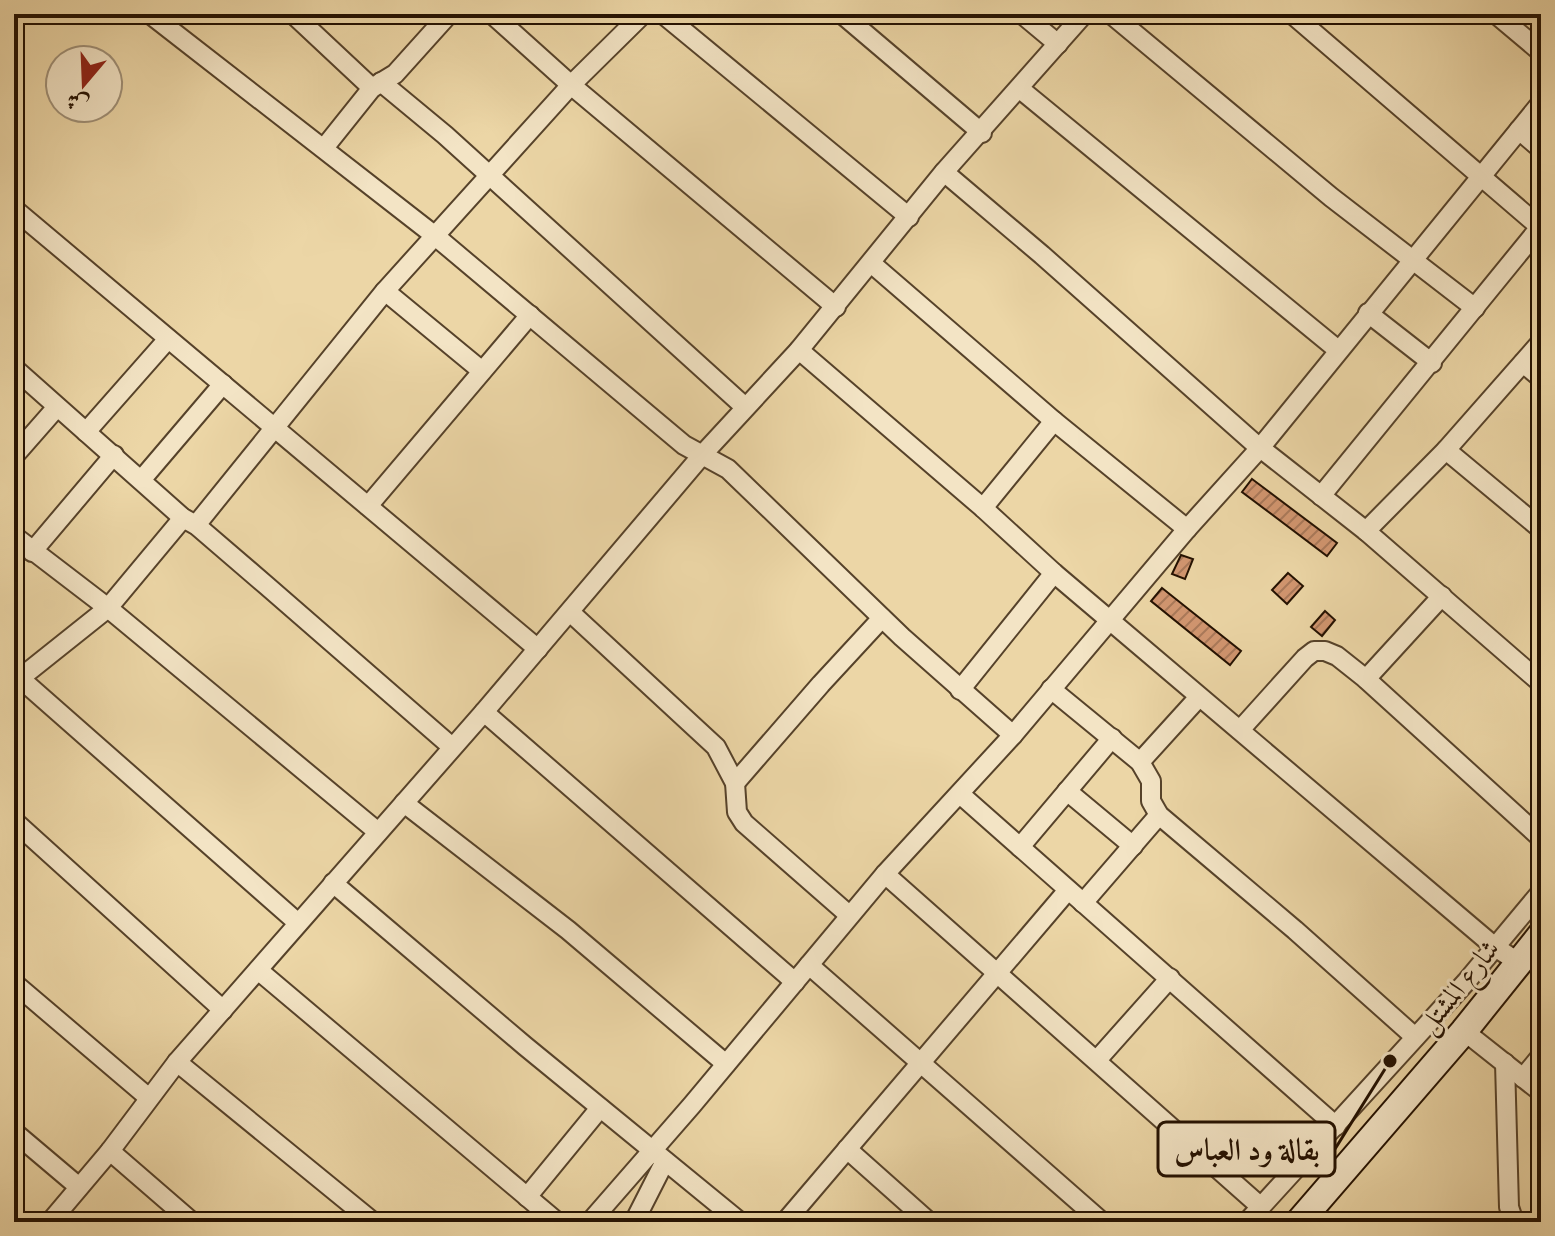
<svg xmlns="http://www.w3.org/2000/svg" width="1555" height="1236" font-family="'IM FELL Great Primer',Amiri,serif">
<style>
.building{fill:url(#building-hatch);stroke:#241101;stroke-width:2}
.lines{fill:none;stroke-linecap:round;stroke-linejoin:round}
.street-casing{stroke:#56422a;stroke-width:22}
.secondary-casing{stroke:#241101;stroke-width:30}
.street{stroke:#f3e4c5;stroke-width:18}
.secondary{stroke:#f3e4c5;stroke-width:26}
.labels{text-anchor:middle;stroke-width:6;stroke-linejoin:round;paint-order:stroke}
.street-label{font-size:28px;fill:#241101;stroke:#f3e4c5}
.leader{fill:none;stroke:#241101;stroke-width:3}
.callout-dot{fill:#241101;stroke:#f3e4c5;stroke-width:3}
.callout{fill:#f3e4c5;stroke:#241101;stroke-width:3}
.callout-label{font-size:30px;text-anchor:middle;font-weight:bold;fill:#241101}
</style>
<defs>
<pattern id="building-hatch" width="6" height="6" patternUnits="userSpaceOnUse" patternTransform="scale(2)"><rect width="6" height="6" fill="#d29670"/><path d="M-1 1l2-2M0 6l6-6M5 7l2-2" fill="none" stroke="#aa795a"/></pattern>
</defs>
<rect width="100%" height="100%" fill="#ecd6a6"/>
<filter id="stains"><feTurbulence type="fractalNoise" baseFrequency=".0025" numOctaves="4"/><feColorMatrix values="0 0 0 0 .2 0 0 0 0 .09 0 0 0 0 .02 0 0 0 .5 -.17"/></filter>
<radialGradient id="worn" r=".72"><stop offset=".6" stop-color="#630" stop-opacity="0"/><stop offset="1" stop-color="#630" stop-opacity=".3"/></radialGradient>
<g class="building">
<path d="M1252,479L1337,543L1327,556L1242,492Z"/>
<path d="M1181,555L1193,559L1185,579L1172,574Z"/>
<path d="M1288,573L1303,586L1287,604L1272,590Z"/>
<path d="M1162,588L1241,651L1230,665L1151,601Z"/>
<path d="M1325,611L1335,620L1322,636L1311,627Z"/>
</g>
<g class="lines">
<defs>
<g id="street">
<path d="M150,14L434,235L684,445L728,469L902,637L1013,735"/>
<path d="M293,14L372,88"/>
<path d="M492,14L571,85L836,307"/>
<path d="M663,14L909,217"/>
<path d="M842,14L982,133"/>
<path d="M1022,14L1058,44"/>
<path d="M1111,14L1331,197L1475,308"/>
<path d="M1292,14L1541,228"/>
<path d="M1496,14L1541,52"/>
<path d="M381,82L445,135L745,407"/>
<path d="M1020,89L1338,350"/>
<path d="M1519,130L1541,149"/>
<path d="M324,148L372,88L395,74L449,14"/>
<path d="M944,172L1042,255L1254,443L1366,531L1541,683"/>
<path d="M14,209L538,649"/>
<path d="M871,263L1054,421L1187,529"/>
<path d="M385,291L482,371"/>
<path d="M1368,313L1432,363"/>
<path d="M799,350L983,508L1054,573L1495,947L1518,962"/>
<path d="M1523,363L1541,378"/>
<path d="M14,368L183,518L196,525L267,586L452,747"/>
<path d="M86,432L168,339"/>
<path d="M1446,450L1541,529"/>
<path d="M14,456L57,407"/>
<path d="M142,479L223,384"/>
<path d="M1321,496L1541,226"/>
<path d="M368,506L530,315"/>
<path d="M983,508L1054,421"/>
<path d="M196,525L385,291L571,85L643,14"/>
<path d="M1366,531L1446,450L1541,342"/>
<path d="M14,536L108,608L378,832"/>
<path d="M32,552L114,455"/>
<path d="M570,612L716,747L735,783L737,812L744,823L849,915"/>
<path d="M14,673L298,923"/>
<path d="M1366,679L1442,596"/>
<path d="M14,683L108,608L183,518"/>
<path d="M1051,689L1140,762L1151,781V801L1159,815L1295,930L1415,1037"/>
<path d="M960,690L1054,573"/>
<path d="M484,712L795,982"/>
<path d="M1240,730L1305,658L1314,651H1325L1337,656L1366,679L1541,838"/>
<path d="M1140,762L1199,697"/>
<path d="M735,783L821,684L882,618"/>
<path d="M1067,791L1133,846"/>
<path d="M960,794L1336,1126"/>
<path d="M404,803L568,930L726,1064"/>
<path d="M14,821L223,1010"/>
<path d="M1020,847L1112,738"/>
<path d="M885,874L1261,1207"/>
<path d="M333,883L525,1046L740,1222"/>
<path d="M1083,903L1159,815"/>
<path d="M809,965L1102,1222"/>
<path d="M258,970L557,1222"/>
<path d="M14,983L149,1098"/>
<path d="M1464,1031L1541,1092"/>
<path d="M1097,1060L1170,978"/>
<path d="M177,1062L373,1222"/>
<path d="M1505,1063L1509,1207L1514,1222"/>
<path d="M1523,1078L1541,1056"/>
<path d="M14,1132L79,1187"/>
<path d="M847,1149L929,1222"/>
<path d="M110,1151L192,1222"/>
<path d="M527,1197L600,1108"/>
<path d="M50,1222L110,1151L177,1062L484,712L703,454L799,350L944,172L1084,14"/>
<path d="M590,1222L692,1105L885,874L1013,735L1187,529L1260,448L1541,103"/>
<path d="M634,1222L665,1161"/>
<path d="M785,1222L1068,890"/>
<path d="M1247,1222L1466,982L1541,892"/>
</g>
<path id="secondary" d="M1299,1222L1464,1031L1541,935"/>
</defs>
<use href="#street" class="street-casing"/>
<use href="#secondary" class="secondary-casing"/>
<use href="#street" class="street"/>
<use href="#secondary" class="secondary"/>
</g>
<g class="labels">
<g class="street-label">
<text transform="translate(1458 986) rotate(-51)" y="10">شارع المشتل</text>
</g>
</g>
<path class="leader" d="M1390 1061L1335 1149"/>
<circle class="callout-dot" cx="1390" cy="1061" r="8"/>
<rect class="callout" x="1158" y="1122" width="177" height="54" rx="8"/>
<g class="callout-label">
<text x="1247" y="1160">بقالة ود العباس</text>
</g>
<rect width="1555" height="1236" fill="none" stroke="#ecd6a6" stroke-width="48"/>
<rect x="16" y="16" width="1523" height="1204" fill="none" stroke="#241101" stroke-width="4"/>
<rect x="24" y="24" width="1507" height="1188" fill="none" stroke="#241101" stroke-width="2"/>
<g transform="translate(84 84) rotate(199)"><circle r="38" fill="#f3e4c5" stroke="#a09077" stroke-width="2"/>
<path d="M0-6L14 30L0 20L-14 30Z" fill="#8f2418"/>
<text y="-12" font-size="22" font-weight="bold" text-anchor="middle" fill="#241101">ش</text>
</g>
<rect width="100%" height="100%" filter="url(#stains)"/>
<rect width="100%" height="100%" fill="url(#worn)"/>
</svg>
